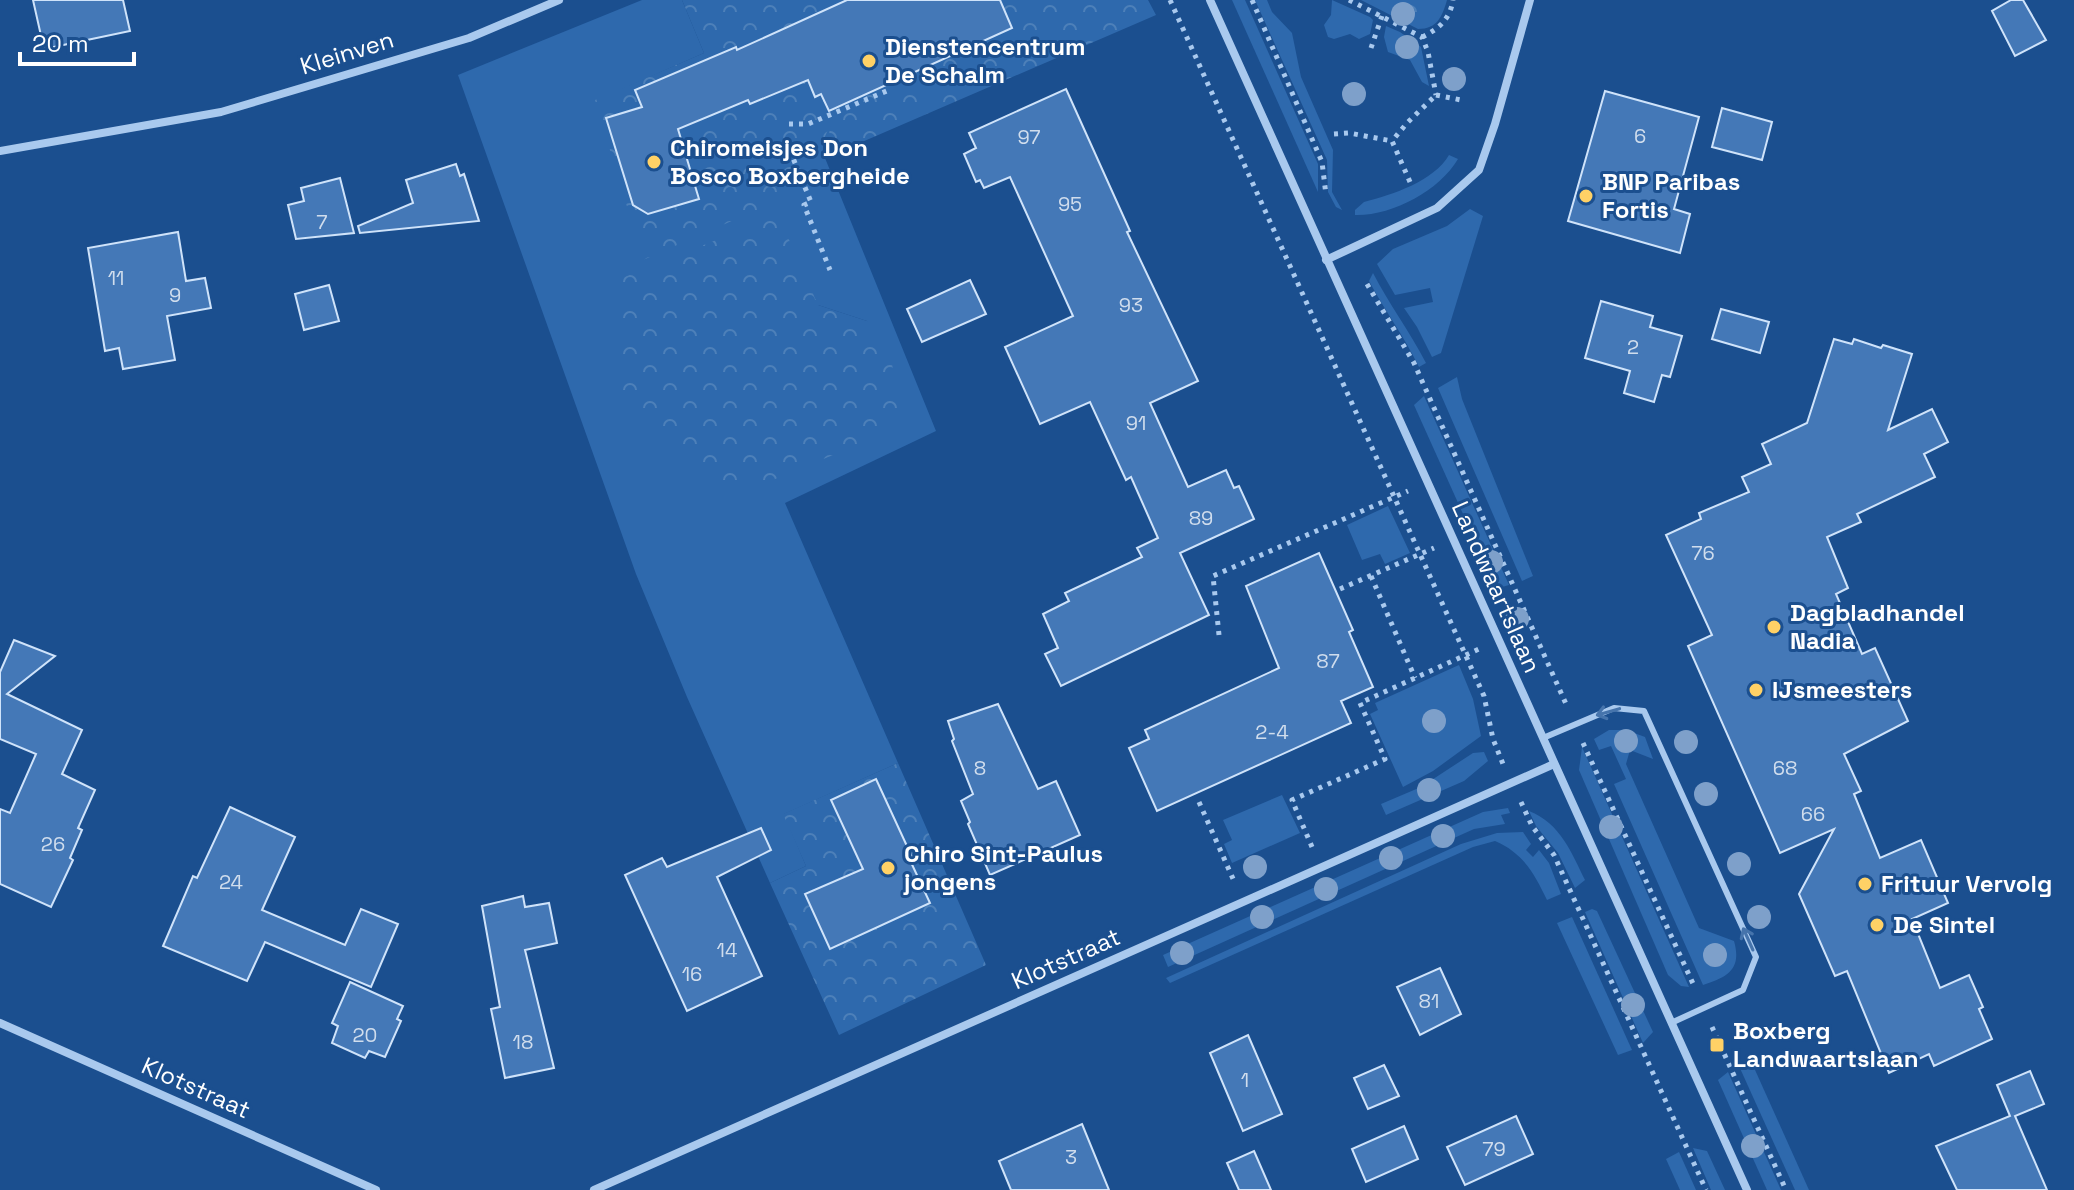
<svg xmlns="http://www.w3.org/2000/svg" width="2074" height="1190" font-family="'Space Grotesk',sans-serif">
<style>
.grass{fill:#2e69ad;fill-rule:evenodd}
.park{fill:url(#park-crowns)}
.building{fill:#4478b7;stroke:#cfe3fa;stroke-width:2}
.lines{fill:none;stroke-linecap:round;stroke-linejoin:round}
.path{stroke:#a9c9ee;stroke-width:5;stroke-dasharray:4 6;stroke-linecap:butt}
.service{stroke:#a9c9ee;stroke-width:6}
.minor{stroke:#a9c9ee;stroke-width:8}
.tree{fill:#7ea0ca}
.oneway{stroke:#4674ac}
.poi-dot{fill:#ffd166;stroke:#1b4f8f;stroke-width:3}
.labels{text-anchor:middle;stroke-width:6;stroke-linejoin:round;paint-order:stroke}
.number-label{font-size:20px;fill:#d0dded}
.poi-label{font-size:24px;font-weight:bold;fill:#fff;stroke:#1b4f8f;text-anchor:start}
.street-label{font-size:24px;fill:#fff;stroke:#1b4f8f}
</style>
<defs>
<pattern id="park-crowns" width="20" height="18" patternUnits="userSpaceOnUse" patternTransform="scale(2)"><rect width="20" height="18" fill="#2e69ad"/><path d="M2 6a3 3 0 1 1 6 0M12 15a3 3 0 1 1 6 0" fill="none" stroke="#4d80b9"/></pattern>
</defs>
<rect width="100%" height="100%" fill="#1b4f8f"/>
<g class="grass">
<path d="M642,0H682L704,53L595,101L833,116L825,158L936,431L785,503L898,763L784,814L806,866L770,883L687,697L636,574L458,75ZM818,305L867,321L874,438Z"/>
<path d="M1232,0H1245L1318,164V192Z"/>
<path d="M1255,0H1267L1272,12L1292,33L1301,77L1333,150L1332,192L1342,210L1336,207L1328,192L1327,160Z"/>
<path d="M1332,0L1370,17L1373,20L1370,34L1359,39L1350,34L1334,39L1328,37L1324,25L1331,15Z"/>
<path d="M1361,0H1447C1442,17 1437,29 1418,29Z"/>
<path d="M1386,26L1400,32L1421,47L1429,86L1422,82L1410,60L1388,52L1384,37Z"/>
<path d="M1449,155L1458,159C1439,191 1392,216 1355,215V210L1364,202C1392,195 1434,181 1449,155Z"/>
<path d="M1470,209L1483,216L1441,353L1432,357L1417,327L1404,308L1433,302L1430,288L1395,295L1377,264L1393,249L1447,226Z"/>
<path d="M1373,273C1389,304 1410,332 1426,363L1419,367C1404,336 1385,311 1369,281Z"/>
<path d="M1457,377L1462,399L1533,576L1522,581L1438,388Z"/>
<path d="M1424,396L1509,585L1502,587L1495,585L1414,405Z"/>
<path d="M1388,506L1410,553L1385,564L1380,554L1362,560L1347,525Z"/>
<path d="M1459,665L1473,699L1481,736L1433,771L1403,787L1370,714L1378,710L1375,703Z"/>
<path d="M1609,730H1626L1645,737L1653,759L1630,750L1626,764L1699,928L1734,941C1742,969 1728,977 1703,985L1614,784L1626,779L1611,746L1599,750L1594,739Z"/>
<path d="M1582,747L1689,987L1681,986L1668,975L1579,770Z"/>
<path d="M1484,752L1488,761L1464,781L1386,815L1381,804L1421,787L1473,753Z"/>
<path d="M1282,795L1300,833L1232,863L1224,844L1232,840L1223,820Z"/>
<path d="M1508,808L1510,813L1501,815L1505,824L1474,829L1168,967L1163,955L1483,812Z"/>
<path d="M1529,811C1561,824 1571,852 1585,880L1575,888L1558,853L1536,826Z"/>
<path d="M1523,832L1531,844L1526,850L1533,857L1539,850L1549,863L1561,894L1547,900C1534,873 1523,853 1495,841L1473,847L1170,983L1166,978L1461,844L1497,833Z"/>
<path d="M1592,909L1597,911L1653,1032L1643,1043L1585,912Z"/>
<path d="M1572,917L1632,1050L1618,1055L1557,923Z"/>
<path d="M1751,1061L1809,1190H1795L1739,1066Z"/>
<path d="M1728,1072L1781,1190H1767L1718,1080Z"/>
<path d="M1693,1148L1707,1151L1725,1190H1711Z"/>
<path d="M1679,1152L1696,1190H1680L1666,1159Z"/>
</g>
<g class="park">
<path d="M682,0H1148L1156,15L825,158L831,122L804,189L643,260L595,100L704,53Z"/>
<path d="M1385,0H1438L1432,12L1419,17Z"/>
<path d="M778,215L818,305L867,321L891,357L900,416L874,438L727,499L622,395L617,280Z"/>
<path d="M898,763L986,965L839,1035L770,883L806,866L783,814Z"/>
</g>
<g class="building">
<path d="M33,0H123L130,31L44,49Z"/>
<path d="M847,0H1000L1012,28L829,111L821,94L815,97L808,80L750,104L748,100L678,129L699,199L648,214L633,205L606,118L642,107L635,90L736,47L737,50Z"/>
<path d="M2011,0H2023L2046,40L2015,56L1992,11Z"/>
<path d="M1066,89L1130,231L1127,232L1198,381L1150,403L1188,487L1226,470L1234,488L1239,486L1254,519L1180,553L1209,615L1061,686L1045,654L1058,648L1043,614L1069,601L1065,593L1142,557L1137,548L1158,538L1131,477L1126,480L1090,402L1040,424L1005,347L1073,316L1010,177L984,188L980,180L976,182L964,154L976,148L969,133Z"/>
<path d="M1605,91L1699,117L1674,209L1690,214L1680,253L1568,221Z"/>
<path d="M1722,108L1772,122L1762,160L1712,147Z"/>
<path d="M456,164L460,176L464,174L479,221L360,233L358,226L413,203L406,180Z"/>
<path d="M340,178L354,233L296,239L288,205L304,201L301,188Z"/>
<path d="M178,232L186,281L205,278L211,308L167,316L175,360L123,369L119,348L105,351L88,248Z"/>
<path d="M970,280L986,314L922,342L907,309Z"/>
<path d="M329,285L339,321L304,330L295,294Z"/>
<path d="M1601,301L1653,316L1650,327L1682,336L1670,377L1662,375L1654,402L1624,393L1630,371L1585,358Z"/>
<path d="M1721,309L1769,322L1760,353L1712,339Z"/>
<path d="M1834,339L1852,344L1854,339L1881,348L1883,345L1912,354L1888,430L1932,409L1948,442L1924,454L1935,477L1857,514L1861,522L1827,537L1848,588L1836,594L1862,654L1875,648L1908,721L1844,754L1861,791L1854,794L1880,858L1921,840L1948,903L1912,919L1940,988L1969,975L1983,1007L1979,1009L1992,1039L1934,1066L1929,1054L1889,1073L1847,971L1835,976L1799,894L1834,829L1780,853L1688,646L1712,635L1666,535L1701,519L1699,513L1749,492L1742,477L1771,464L1762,444L1807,423Z"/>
<path d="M1319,553L1353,630L1349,632L1373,687L1341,701L1351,723L1157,811L1129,748L1149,739L1145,730L1279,668L1246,586Z"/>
<path d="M14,640L55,656L7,694L82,730L62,774L95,790L78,828L82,830L70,858L73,860L51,907L0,884V809L10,813L36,754L0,739V672Z"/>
<path d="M998,704L1038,789L1056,781L1080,835L990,875L968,824L970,822L961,801L973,794L952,741L954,739L948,721Z"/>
<path d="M876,779L912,857L909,858L930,903L830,949L805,894L863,869L831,800Z"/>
<path d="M230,807L295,837L262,910L345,945L361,909L398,924L371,987L265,942L247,981L163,946L193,876L197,878Z"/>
<path d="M761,828L771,850L717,877L762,976L687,1011L625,875L662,858L667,867Z"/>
<path d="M523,896L525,907L549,903L557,943L525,950L554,1068L505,1078L491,1009L500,1007L482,906Z"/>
<path d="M1440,968L1461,1014L1420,1035L1397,987Z"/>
<path d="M350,982L403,1006L397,1019L401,1021L385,1057L369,1051L365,1058L332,1043L338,1026L332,1023Z"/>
<path d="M1248,1035L1282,1114L1243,1131L1210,1053Z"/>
<path d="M1384,1065L1399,1096L1368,1109L1354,1078Z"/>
<path d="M2030,1071L2044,1104L2015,1116L2047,1190H1957L1936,1146L2010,1116L1997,1085Z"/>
<path d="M1516,1116L1533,1154L1465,1185L1447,1147Z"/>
<path d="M1082,1124L1109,1190H1011L999,1161Z"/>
<path d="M1404,1126L1418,1159L1366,1182L1352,1149Z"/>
<path d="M1254,1151L1271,1190H1239L1227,1163Z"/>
</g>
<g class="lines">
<g class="path">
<path d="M1170,0L1484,696L1493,739L1503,764"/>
<path d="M1252,0L1322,162L1326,195"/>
<path d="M1349,0L1422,37L1428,52L1436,95"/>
<path d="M1422,37C1439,29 1450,19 1453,0"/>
<path d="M1371,48L1382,16"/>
<path d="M1436,95L1461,100"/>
<path d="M789,124H808L889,90"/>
<path d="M1334,134L1349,133L1392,141"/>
<path d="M786,141L811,202L804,205L830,270"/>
<path d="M1410,182L1392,141L1407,123L1436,95"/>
<path d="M1367,284L1414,363L1566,704"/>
<path d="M1371,576L1415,678"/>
<path d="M1340,589L1434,548"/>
<path d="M1219,635L1213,576L1408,491"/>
<path d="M1583,743L1695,988"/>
<path d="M1199,802L1234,881"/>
<path d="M1521,802L1532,826L1554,855L1706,1190"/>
<path d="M1312,847L1292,800L1385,759L1360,703L1479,649"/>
<path d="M1712,1027L1786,1190"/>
</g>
<path class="service" d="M1543,738L1614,708L1644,711L1756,957L1743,990L1671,1023"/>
<g class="minor">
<path d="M1210,0L1747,1190"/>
<path d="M0,151L221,112L469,38L559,0"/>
<path d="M1326,260L1437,208L1479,170L1495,124L1530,0"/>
<path d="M0,1023L376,1190"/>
<path d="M594,1190L1554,764"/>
</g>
</g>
<g class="tree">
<circle cx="1403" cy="14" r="12"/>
<circle cx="1407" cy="47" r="12"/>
<circle cx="1454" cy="79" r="12"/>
<circle cx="1354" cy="94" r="12"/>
<circle cx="1491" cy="562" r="12"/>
<circle cx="1517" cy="619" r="12"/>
<circle cx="1434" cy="721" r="12"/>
<circle cx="1626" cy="741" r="12"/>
<circle cx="1686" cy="742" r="12"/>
<circle cx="1429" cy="790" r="12"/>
<circle cx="1706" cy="794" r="12"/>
<circle cx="1611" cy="827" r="12"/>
<circle cx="1443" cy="836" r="12"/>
<circle cx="1391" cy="858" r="12"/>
<circle cx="1739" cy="864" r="12"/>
<circle cx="1255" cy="867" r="12"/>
<circle cx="1326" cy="889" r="12"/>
<circle cx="1262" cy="917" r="12"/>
<circle cx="1759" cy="917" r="12"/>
<circle cx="1182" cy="953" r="12"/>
<circle cx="1715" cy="955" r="12"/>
<circle cx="1633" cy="1005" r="12"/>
<circle cx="1753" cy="1146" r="12"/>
</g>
<defs><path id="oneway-shaft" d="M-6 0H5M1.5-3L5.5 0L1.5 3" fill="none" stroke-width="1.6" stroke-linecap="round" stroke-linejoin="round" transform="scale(2)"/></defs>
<g class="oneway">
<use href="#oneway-shaft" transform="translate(1608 712) rotate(164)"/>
<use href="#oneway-shaft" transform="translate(1748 939) rotate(-114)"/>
</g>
<g class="poi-dot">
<circle cx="869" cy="61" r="8"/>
<circle cx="654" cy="162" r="8"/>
<circle cx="1586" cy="196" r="8"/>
<circle cx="1774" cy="627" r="8"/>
<circle cx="1756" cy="690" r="8"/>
<circle cx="888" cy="868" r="8"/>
<circle cx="1865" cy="884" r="8"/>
<circle cx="1877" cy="925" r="8"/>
<rect x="1709" y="1037" width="16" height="16" rx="4"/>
</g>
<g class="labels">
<g class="number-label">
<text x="1640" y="143">6</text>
<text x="1029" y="144">97</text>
<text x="1070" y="211">95</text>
<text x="322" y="229">7</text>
<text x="116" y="285">11</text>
<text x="175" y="302">9</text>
<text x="1131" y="312">93</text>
<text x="1633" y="354">2</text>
<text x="1136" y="430">91</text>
<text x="1201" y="525">89</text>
<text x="1703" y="560">76</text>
<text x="1328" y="668">87</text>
<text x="1272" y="739">2-4</text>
<text x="980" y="775">8</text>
<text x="1785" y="775">68</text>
<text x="1813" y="821">66</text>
<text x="53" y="851">26</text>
<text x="231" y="889">24</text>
<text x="727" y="957">14</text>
<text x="692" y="981">16</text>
<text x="1429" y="1008">81</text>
<text x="365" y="1042">20</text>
<text x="523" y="1049">18</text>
<text x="1245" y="1087">1</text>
<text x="1494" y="1156">79</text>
<text x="1071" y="1164">3</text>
</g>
<g class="poi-label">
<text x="885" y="55">Dienstencentrum<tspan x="885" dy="28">De Schalm</tspan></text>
<text x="670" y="156">Chiromeisjes Don<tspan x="670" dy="28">Bosco Boxbergheide</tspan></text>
<text x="1602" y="190">BNP Paribas<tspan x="1602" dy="28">Fortis</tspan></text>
<text x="1790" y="621">Dagbladhandel<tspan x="1790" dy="28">Nadia</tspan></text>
<text x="1772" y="698">IJsmeesters</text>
<text x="904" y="862">Chiro Sint-Paulus<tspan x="904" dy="28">jongens</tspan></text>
<text x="1881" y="892">Frituur Vervolg</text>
<text x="1893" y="933">De Sintel</text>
<text x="1733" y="1039">Boxberg<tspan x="1733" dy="28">Landwaartslaan</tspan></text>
</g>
<g class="street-label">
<text transform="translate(347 53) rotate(-17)" y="8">Kleinven</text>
<text transform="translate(1496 587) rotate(66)" y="8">Landwaartslaan</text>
<text transform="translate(1066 959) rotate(-24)" y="8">Klotstraat</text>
<text transform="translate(196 1088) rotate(24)" y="8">Klotstraat</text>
</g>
</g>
<path d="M20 52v12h114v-12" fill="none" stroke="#ffffff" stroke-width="4"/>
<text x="32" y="52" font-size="24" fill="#ffffff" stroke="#1b4f8f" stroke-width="6" paint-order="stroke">20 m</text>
</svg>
